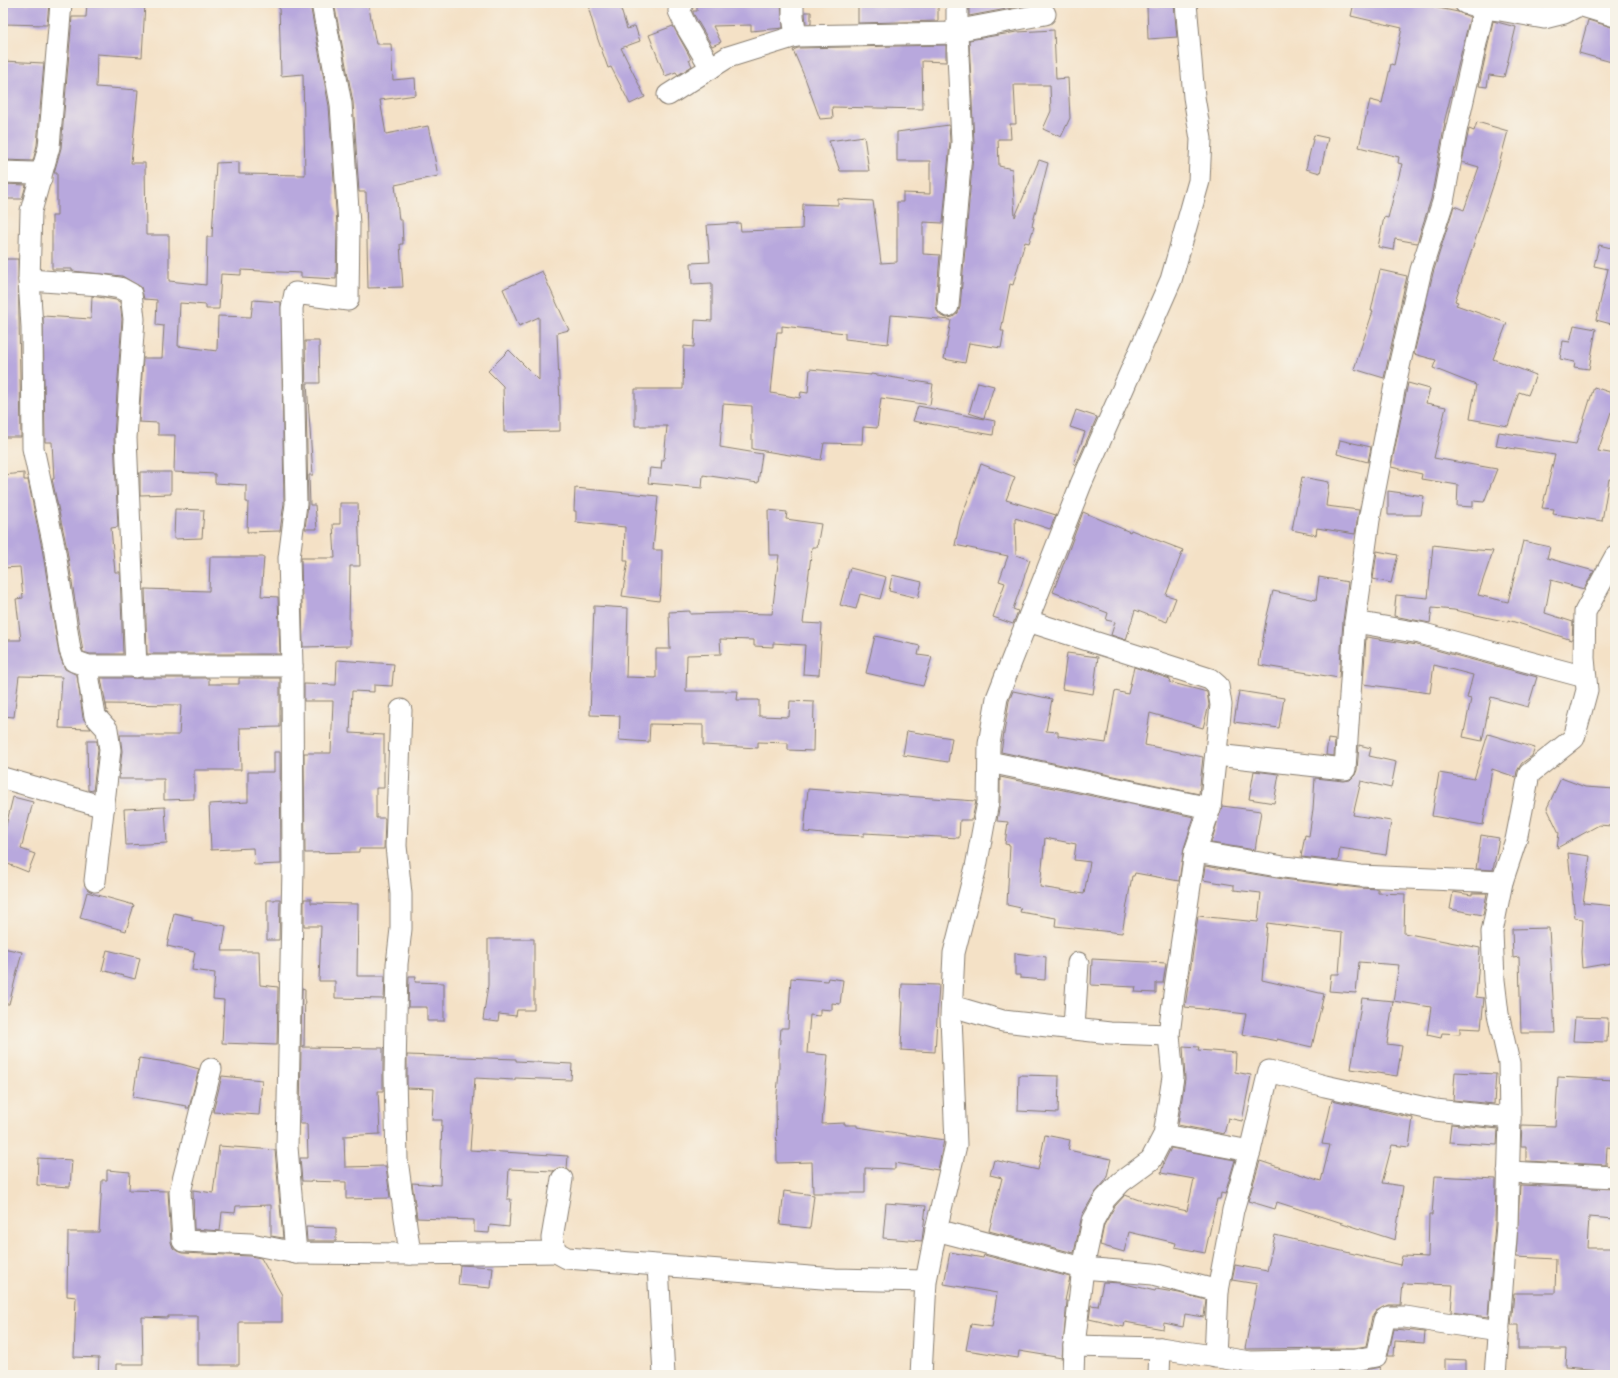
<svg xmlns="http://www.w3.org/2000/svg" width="1618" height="1378" font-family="'Gentium Book Plus',serif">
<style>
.building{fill:#b8a8dd;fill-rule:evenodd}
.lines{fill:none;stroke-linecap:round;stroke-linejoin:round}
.street-casing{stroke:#887e71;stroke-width:23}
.street{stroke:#fff;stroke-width:21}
</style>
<rect width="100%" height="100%" fill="#f7f3e8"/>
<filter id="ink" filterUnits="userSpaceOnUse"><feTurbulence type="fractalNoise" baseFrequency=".025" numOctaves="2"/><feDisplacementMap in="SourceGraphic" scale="8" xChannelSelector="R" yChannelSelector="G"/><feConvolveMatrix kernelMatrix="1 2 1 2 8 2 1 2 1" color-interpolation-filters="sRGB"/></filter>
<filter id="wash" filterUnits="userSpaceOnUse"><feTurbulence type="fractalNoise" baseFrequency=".012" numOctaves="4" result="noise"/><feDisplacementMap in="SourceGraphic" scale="16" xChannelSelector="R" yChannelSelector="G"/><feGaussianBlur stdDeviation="0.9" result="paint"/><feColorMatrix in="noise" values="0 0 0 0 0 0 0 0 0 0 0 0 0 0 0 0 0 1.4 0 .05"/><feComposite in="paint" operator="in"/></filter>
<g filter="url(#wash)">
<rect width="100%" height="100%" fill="#f4e1c6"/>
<g id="blocks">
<g class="building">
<path d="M3,3L49,4L47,25L3,24Z"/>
<path d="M87,3H145L142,57L97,54L96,87L138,90L131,163H145L146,235H169V281L206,285L207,237H212L216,163L239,162V174L305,175L303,74L281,76L279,5L310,4L329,106L337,225L336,279L301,277V273L241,270V275L221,274L219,309H206V305L180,303L178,346L217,351L218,316L251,317L253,300L281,302L284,503L280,531L247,532L248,502H246V485L215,483V474L174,472L175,435H158V423L139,422L143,358H162L164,326L156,325L157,300L144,299L141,287L122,276L72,271V269H52V216H57V173H54L61,148L72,17H86Z"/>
<path d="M334,3H368L376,44H391L393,80L415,78L416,95L380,100L386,134L428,126L432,144L438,176L395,185L399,220H402L403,244H400L403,287L368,288L366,192H359L353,102Z"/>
<path d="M589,3H619L627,29L635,26L640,41L621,48L645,97L630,104L611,67L608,68L596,34L589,10L590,9Z"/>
<path d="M697,3H781L783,28L751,31V25L713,26L721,42L712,46L693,13V11H697Z"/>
<path d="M858,3H938V21L858,23Z"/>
<path d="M969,3H1012V8L969,16Z"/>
<path d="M1354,3H1414L1458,12L1470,17L1444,123H1445L1431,199L1417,243L1395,239L1393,250L1378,247L1384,217L1388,218L1402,164L1398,163L1399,157L1359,147L1370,100L1382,103L1391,64L1394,65L1402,28L1351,16Z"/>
<path d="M1174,5L1177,37L1148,39L1147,6Z"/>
<path d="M805,12H811V24H806Z"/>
<path d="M1588,20L1615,28V63L1579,53Z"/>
<path d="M1493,21L1516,27L1504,77L1489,75L1487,87L1479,86Z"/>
<path d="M673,26L689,55L691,60H689L692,66L678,75L676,72L665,76L649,35Z"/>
<path d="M1054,30L1056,79L1068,78L1070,118L1061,137L1043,129L1051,111L1050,85H1014L1016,124H1010L1011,139H998L999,166L1012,169L1015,217L1039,160L1048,163L1032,226L1034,227L1029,243L1025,242L1013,285L1010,284L1001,331H1004L1001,348L969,343L965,363L944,359L951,320L891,315L888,344L845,339V333L782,326V332H777L771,393L800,398L801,392L808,393L810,369L871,375V374L933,384L930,405L881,398L877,428L863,427L862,444L824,443L821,460L752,449V406L723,404L720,447L762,454L758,483L703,475L702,488L648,483L650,468L661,469L662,460H664L667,426H635V389H683L684,346L694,347L695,320L712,321V283L692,284L691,263L710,262L707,225L740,223L741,231L802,229L803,204L838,205V199L873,201L881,263L897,262V202H903V193L930,194V161H897V132L949,125L950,142L943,223L923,222V254L940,255L936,305L937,311L941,316L947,318L953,317L958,313L960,307L974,143L969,40L1017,32Z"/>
<path d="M946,45V62L922,61L923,109L832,107L833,118L820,119L805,78L793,50L798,48Z"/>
<path d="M3,61L44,63L37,145L33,161L3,160Z"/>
<path d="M1477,122L1508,131L1494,183L1455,301L1458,302L1456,305L1507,323L1493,359L1536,375L1528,395L1519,392L1508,426L1470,419L1476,385L1433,368L1436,360L1414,354L1433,273L1454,206L1464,210L1479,167L1462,162L1469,129L1474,131Z"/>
<path d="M1314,135L1328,138L1320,173L1306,169Z"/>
<path d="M864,136L869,171H840L829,141Z"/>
<path d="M3,184L26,185L22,199H3Z"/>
<path d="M1599,245L1615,249V325L1596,320L1608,269L1594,266Z"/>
<path d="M3,259H18L21,437H3Z"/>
<path d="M1380,270L1407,276L1384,378L1354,369L1373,311H1371Z"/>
<path d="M542,271L569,330L557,333L560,405V431L504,432L503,386L488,371L509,350L539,380V317L519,326L503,289Z"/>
<path d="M92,296L116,300L120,302L122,319L114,437L118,527L111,528L115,572H120L123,654H90L83,652L66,544L52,479H54L52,442H45L43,316L91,319Z"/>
<path d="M1574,325L1596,329L1589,369L1574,367L1575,362L1560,359L1563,341L1570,342Z"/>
<path d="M305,341H319L320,383H307L313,475H309L310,505H315L317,529H305L308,504Z"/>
<path d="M978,382L994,386L984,418L969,413Z"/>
<path d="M1408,383L1430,389L1426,403L1446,407L1434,458L1497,469L1484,502L1473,501V507L1457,506L1458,485L1421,479L1422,474L1391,467Z"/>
<path d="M1594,387L1615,394V413L1611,412L1598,451L1615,454V480L1609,479L1602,521L1553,514L1554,509L1542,508L1555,455L1496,446L1499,432L1576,444Z"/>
<path d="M918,406L995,421L993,435L913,421Z"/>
<path d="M1076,410L1097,417L1076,465L1074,464L1085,432L1070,427Z"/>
<path d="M1340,440L1371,447L1368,462L1337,454Z"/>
<path d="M981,464L1015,477L1006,500L1056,515L1050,529L1015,518L1016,555L1030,560L1013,609L1018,611L1013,624L993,617L1005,583L999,581L1008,556L955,545L960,521Z"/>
<path d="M140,472H171V494L140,495Z"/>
<path d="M24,473V480H28L42,548L59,654L65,669L77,675L83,718L91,729L59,728L62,677L19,676L14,717L3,716V640H21L16,599L23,598L20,567L3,568V475Z"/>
<path d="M1302,477L1329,482L1326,506L1359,510L1355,534L1317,528L1316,535L1292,530Z"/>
<path d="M575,488L658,496L653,550H662L661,587L659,601L622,596L628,561H624L625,527L576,522V511H574Z"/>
<path d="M1388,491L1424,496L1421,515H1388Z"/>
<path d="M340,503H358L360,566H350L349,629H350V646L303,647L301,558H335L333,524H340Z"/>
<path d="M175,509L204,510L202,538L174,539Z"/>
<path d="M768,510L787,512L786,519L821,524L817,547H812L803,623L822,624L819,675L803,674L805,645L773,643V647L754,646V640L720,639L721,654L687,655L686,691H738L737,700H759V716L789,717L790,701L814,702L813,751L788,750V743L758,742V748L703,745V725L650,724L649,742L619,740L620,716L590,715L594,606L628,608L626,677L656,678V649H670L669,612L690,611V614L725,613L772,614L779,555H769Z"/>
<path d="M1083,512L1130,532L1131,530L1183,550L1166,595L1176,598L1167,622L1135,610L1126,640L1111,635L1115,622L1106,620L1108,613L1053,592Z"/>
<path d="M1523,541L1550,547L1547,558L1594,571L1584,589L1551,580L1545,613L1573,622L1572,640L1508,620V622L1454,610L1432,608L1430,623L1394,616L1396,595L1428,598L1433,545L1464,549L1493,551L1478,595L1508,602Z"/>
<path d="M1377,551L1398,555L1391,583L1373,579Z"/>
<path d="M210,557H264L261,596L278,597L280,654H147L145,589L209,591Z"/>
<path d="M850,568L886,577L880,599L860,594L856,609L840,605Z"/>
<path d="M892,575L922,582L918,598L889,591Z"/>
<path d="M1319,577L1348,582L1343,621L1339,678L1259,665L1266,620L1273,591L1316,600Z"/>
<path d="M875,636L920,646L918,655L932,657L923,686L866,673Z"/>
<path d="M1366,637L1417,645L1537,677L1528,707L1491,697L1482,741L1463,737L1471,699L1467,698L1473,675L1434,665L1430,693L1363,684Z"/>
<path d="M1067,653L1098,657L1093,694L1062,689Z"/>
<path d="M337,660L394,664L392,686L374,685V692L352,691L350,733L384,735V788H376V818H385L384,849H359V852L305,853L304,753H331L333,701H304V684L336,685Z"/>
<path d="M1134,667L1170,679L1169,682L1207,692L1209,705L1203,728L1150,713L1145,745L1203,757L1199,794L1001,752L1009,701L1013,691L1052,699L1046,731L1058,732V736L1106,743L1115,691L1128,694Z"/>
<path d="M101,678H209V684H239V678H280V727L240,728L241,770H194V799L164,800V779H119L122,751L120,735H179L181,705L106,704L107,711Z"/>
<path d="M1239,691L1284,698L1279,728L1234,722Z"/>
<path d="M907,731L952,738L948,762L903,755Z"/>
<path d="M1488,734L1535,748L1532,756L1522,763L1517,771L1516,777L1492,769L1483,825L1432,816L1439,773L1474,779Z"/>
<path d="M1328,739L1335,740L1334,756L1326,755Z"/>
<path d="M87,741H97L98,750L93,791L88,790Z"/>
<path d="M1359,745L1371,748L1369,756L1396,762L1391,788L1361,781L1353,815L1391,821L1386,855L1340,848L1338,861L1301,857L1305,835L1309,836L1313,809L1315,778L1344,781L1350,780L1355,775L1357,770Z"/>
<path d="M274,752H280L281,864L254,865L253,848L211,850L209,804L248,802V772H274Z"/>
<path d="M1254,771L1279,774L1274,803L1249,799Z"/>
<path d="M1000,777L1194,817L1184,848L1179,881L1135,873L1134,876H1132L1122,933L1055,926L1056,918L1020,912L1021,908L1007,905L1010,845L1005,844L1008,822L997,821L1000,802ZM1045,838L1076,844L1074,860L1090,862L1084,894L1040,887Z"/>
<path d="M1561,778L1585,787L1615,789V810H1613L1611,826L1599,825L1557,848L1559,833L1547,808Z"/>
<path d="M808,789L833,791L976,801L972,820H960L959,838L864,833V836L823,834L804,832Z"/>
<path d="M13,797L33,802L21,849L35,854L28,872L3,862V838Z"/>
<path d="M1222,806L1261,811L1255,850L1211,843Z"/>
<path d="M165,807L167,843L126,845L124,809Z"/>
<path d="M1481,835L1499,838L1493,870L1476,869Z"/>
<path d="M1568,853L1590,856L1583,903L1615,906L1611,963L1582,968L1581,952L1583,919L1575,918Z"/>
<path d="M1205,866L1283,879L1359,888L1378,889V893L1405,894L1404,933L1480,948L1476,997L1484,998L1481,1029L1460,1028V1034L1442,1033L1441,1038L1427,1035L1431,1007L1393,1001L1399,965L1359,962L1356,993L1329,991L1331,974H1339L1342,933L1267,923L1262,980L1324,994L1312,1047L1277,1039V1041L1242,1034L1246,1014L1185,1007L1198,916L1258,922L1261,893L1234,890V885L1203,880Z"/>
<path d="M87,892L134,905L126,931L80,918Z"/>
<path d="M1453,892L1472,895V893H1487L1483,915L1450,909Z"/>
<path d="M275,899H280L279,940H267V900H275Z"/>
<path d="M304,899H311V903L358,904L357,976H385L384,999L335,998V981H319L321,926H304Z"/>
<path d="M174,913L192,917V920L226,926L222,951H259L260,985L278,987L277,1045L222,1043L224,1000L213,999L215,973L192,970L195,952L167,946Z"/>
<path d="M1549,928L1555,1033H1521L1519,957L1513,958L1512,929Z"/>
<path d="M488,939H534V1010H517L516,1016L499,1014L498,1022L483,1020L488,985Z"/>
<path d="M3,948L22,952L9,1004H3Z"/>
<path d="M107,950L140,958L135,979L102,970Z"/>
<path d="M1015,953L1046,957L1045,980L1020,978V975H1015Z"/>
<path d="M1092,959L1166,963L1163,983H1156V993L1135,992L1136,987L1091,985Z"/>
<path d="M409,976H416L415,982L444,983V1021H427V1007H408Z"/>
<path d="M791,978L827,981L828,978L843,980L840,1004L832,1003V1010L820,1009V1016L810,1015L807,1053L828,1055L822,1124L845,1123V1125H857V1127L944,1140L938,1170L895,1163V1169L865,1168V1193H813L812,1162L777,1163L776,1102L779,1073V1051L781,1028H788Z"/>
<path d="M902,984L939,985L935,1052L901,1050L903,1002H901Z"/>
<path d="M302,988L305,989L304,1046H301Z"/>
<path d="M1362,998L1393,1001L1387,1044L1402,1046L1397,1076L1351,1069Z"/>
<path d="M1575,1017L1608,1018L1607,1042L1573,1041Z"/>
<path d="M1183,1046L1199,1047L1198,1050L1236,1053L1235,1072L1251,1075L1242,1121L1228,1118L1224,1134L1178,1125L1185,1079Z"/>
<path d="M301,1047L383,1048V1091H378L380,1134L344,1136L345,1167L386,1166L390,1198L346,1199V1182L302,1181L300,1158H308L307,1124H300Z"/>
<path d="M407,1055L516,1059V1061L572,1064L571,1080L515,1078V1080L475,1078L470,1150L568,1156L567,1169L558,1168L553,1171L509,1169L507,1199H511L509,1227L490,1225L489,1233L474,1232V1220L417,1218L412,1183L440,1185L442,1120H432L434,1089L407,1088Z"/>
<path d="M139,1058L181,1064L199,1069L189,1108H186L187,1106L133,1097Z"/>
<path d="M1455,1072L1496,1074L1494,1104L1453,1100Z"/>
<path d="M1019,1075L1059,1076L1058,1113L1018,1111Z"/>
<path d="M222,1076L262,1080L259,1115L213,1112Z"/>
<path d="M1558,1077L1615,1080V1148L1607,1147L1606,1165L1526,1161V1146H1521L1522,1125L1555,1126Z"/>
<path d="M1332,1100L1413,1118L1409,1147L1392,1145L1382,1183L1403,1186L1395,1240L1277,1202L1275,1209L1248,1201L1260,1161L1321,1181L1330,1145L1322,1144Z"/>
<path d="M1451,1124L1498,1129L1497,1145L1449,1142Z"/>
<path d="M1045,1135L1070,1140L1068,1150L1111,1159L1106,1180L1095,1193L1082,1215L1074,1253L989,1231L1002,1178L990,1175L994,1160L1038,1170Z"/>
<path d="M219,1146L275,1150L283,1238L271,1236V1205L236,1206L235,1213L222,1212L220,1231L194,1229L193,1190L213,1193Z"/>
<path d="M1171,1148L1235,1160L1225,1194L1221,1193L1220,1199H1217L1205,1253L1175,1247L1176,1243L1129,1232L1124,1252L1100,1245L1104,1225L1115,1206L1125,1195L1139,1200L1187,1211L1194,1179L1161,1173L1164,1162Z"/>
<path d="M38,1158L72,1160L70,1187L37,1185Z"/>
<path d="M107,1170L130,1172L129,1190L168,1191L171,1242L173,1248L177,1251L182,1253L250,1256L261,1258L282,1295V1322H239V1365H198V1316H168V1318L142,1317L143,1364H116V1375H98L99,1358L74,1357L76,1297L67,1296L68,1232H99L102,1180H107Z"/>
<path d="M1435,1176L1496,1179L1495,1224L1488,1317L1451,1312L1453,1285L1403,1283L1401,1305H1388L1376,1311L1372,1317L1366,1346L1354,1348L1245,1349L1257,1284L1232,1280L1235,1265L1267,1271L1275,1235L1400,1265L1402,1256L1428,1257L1429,1215H1432Z"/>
<path d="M1520,1185L1615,1189V1219L1589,1217L1587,1248H1615V1371L1565,1367L1566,1349H1518V1325H1511L1514,1293H1555L1556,1259L1516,1257Z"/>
<path d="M784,1191L814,1195L810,1228L780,1225Z"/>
<path d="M886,1203L926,1206L922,1241L883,1238Z"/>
<path d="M306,1227L336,1228V1241H307Z"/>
<path d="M950,1252L983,1258L984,1255L1070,1277L1065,1301H1067L1062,1358L1019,1351L1018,1358L966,1350L971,1324L992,1327L997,1293L944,1284Z"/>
<path d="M460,1265L493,1267L491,1288L458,1285Z"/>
<path d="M1103,1282L1121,1283L1155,1291L1156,1289L1179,1293L1206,1300L1204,1317L1185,1314L1183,1327L1164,1323L1163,1329L1125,1322L1124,1327L1089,1319L1091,1305L1098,1306Z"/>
<path d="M1394,1329L1425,1332L1424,1343L1395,1341L1394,1356H1388Z"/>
<path d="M1445,1359L1466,1360V1375H1445Z"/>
<path d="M1380,1367L1379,1375H1240L1241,1373L1250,1374L1355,1372Z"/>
</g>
</g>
</g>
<g filter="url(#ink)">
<use href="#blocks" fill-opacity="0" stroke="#887e71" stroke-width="1"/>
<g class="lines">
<defs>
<g id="street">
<path d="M61,3L49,147L31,211L29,280L32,327L33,448L54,546L70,650L74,661L88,666H292"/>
<path d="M683,3L679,11L686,26L711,68"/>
<path d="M793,3V16L796,36L957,33L960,30L1045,14"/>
<path d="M1465,3L1484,8L1500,10L1544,18L1564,13L1579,5L1615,16"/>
<path d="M668,95L728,57L796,36"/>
<path d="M3,172L34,173L41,179"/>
<path d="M29,280L101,285L120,288L131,294L134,319L126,438L136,667"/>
<path d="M948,306L962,142L957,33V3"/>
<path d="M1028,621L1210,679L1218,686L1221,705L1210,808L1195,852L1174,994L1169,1035L1173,1077L1164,1135L1151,1160L1121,1182L1105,1199L1093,1221L1083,1268L1074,1346L1073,1375"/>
<path d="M1355,622L1420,633L1585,677"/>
<path d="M88,666L89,680L95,716L107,729L110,750L95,881"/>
<path d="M401,710L396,846L401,894V929L397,964L395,1075L397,1160L410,1254"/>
<path d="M1216,755L1345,769L1355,622L1369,520L1396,380L1421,270L1443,202L1456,131L1484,8"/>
<path d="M989,762L1210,808"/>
<path d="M3,778L104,807"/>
<path d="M1195,852L1284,867L1360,876L1502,882"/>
<path d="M952,1006L1003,1021L1110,1033L1169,1035"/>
<path d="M1074,1028L1078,963"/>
<path d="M211,1069L180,1192L183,1241L251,1244L296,1253L410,1254L556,1252"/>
<path d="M1164,1135L1250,1151"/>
<path d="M1508,1172L1615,1177"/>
<path d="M562,1179L552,1238L556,1252L567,1258L835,1279L926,1281"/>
<path d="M936,1230L1083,1268L1153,1274L1218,1291L1215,1357"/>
<path d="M296,1253L287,1147L293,868L292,666L289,558L296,504L292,308L295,293L348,300L349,225L341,104L322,3"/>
<path d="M658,1266L664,1375"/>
<path d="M1218,1291L1233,1210L1250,1151L1269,1071L1325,1086L1435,1110L1510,1118"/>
<path d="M1074,1346L1160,1348L1250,1362L1355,1360L1376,1356L1384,1320L1388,1317H1405L1499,1331"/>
<path d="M921,1375L926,1281L936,1230L956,1145L951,1016L954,953L976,867L988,802L989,744L997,698L1081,484L1171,280L1199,181L1201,139L1194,97L1186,3"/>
<path d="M1159,1375L1160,1348"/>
<path d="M1495,1375L1507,1225L1510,1118L1509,1063L1498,1014L1494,980L1492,932L1502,882L1516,840L1529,774L1574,738L1587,690L1584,658L1585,612L1615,557"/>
</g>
</defs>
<use href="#street" class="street-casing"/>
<use href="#street" class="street"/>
</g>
</g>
<rect width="1618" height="1378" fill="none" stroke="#f7f3e8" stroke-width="16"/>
</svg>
